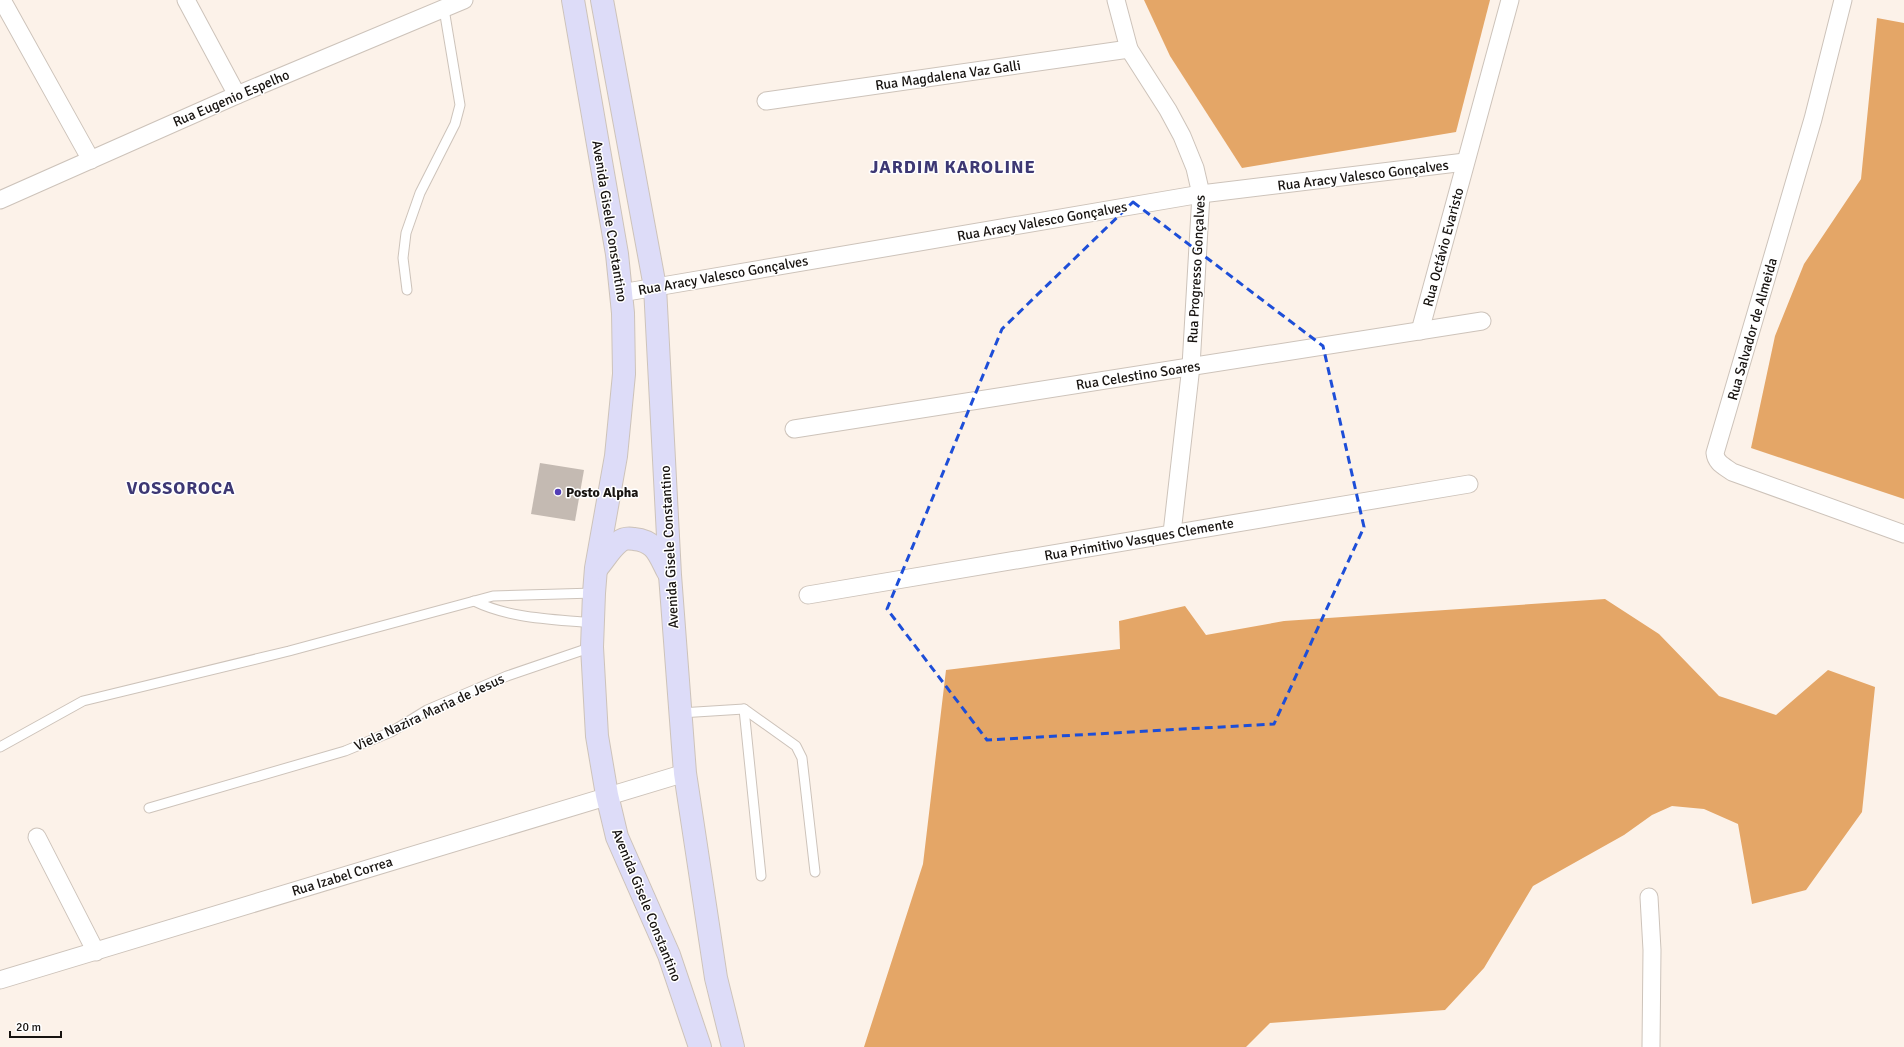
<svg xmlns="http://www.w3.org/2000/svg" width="1904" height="1047" font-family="Signika,sans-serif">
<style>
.forest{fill:#e4a667}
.building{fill:#c4bab2}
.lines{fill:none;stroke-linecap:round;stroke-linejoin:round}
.lane-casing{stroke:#cdc3ba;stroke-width:11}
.street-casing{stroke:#cdc3ba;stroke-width:19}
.secondary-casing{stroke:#cdc3ba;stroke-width:24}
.lane{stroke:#fff;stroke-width:9}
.street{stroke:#fff;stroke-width:17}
.secondary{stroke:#dddcf8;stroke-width:22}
.marked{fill:none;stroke:#1d4ed8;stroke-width:3;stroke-dasharray:8 5;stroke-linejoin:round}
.poi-dot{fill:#523eb6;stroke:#fff;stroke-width:1.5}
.labels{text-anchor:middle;stroke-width:3;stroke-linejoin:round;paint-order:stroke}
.street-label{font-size:14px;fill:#171310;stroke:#fff}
.poi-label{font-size:14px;font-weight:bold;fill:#171310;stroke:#fff;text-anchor:start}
.district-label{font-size:18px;font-weight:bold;letter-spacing:1px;fill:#3d3874;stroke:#fff}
</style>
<rect width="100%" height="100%" fill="#fcf2e9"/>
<g class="forest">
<path d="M1144,0H1490L1456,132L1242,168L1170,56Z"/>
<path d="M1877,18L1904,23V499L1751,448L1775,336L1804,264L1861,179Z"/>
<path d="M1605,599L1659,634L1719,696L1776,715L1828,670L1875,687L1862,812L1806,890L1752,904L1738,824L1704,809L1672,806L1652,815L1624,835L1533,886L1484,968L1445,1010L1270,1023L1246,1047H864L923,864L946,670L1120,649L1119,621L1185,606L1206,635L1284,621Z"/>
</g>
<path class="building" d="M540,463L584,470L575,521L531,514Z"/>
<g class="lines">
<defs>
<g id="lane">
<path d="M407,290L403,258L406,233L420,193L455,124L460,105L444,9"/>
<path d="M474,601C511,619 553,619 592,623"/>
<path d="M744,709L761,876"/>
<path d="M680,713L744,709L796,746L802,758L815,872"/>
<path d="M0,747L83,701L289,651L493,596L594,593"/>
<path d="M149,808L345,751L391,732L427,710L507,676L592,647"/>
</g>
<g id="street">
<path d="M2,0L91,160"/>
<path d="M186,0L237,95"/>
<path d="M1116,0L1129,49L1168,110L1182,136L1195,168L1201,194L1191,366L1172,533"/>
<path d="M1843,0L1813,119L1715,453C1716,463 1724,466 1732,472L1904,534"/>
<path d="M766,101L1129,49"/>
<path d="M0,200L237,95L464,0"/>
<path d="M621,293L1201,194L1465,162"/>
<path d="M1420,331L1510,0"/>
<path d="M794,429L1482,321"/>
<path d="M808,595L1469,484"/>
<path d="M37,837L96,952"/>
<path d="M1649,897L1652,950L1651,1047"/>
<path d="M0,980L685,773"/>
</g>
<g id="secondary">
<path d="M573,0L617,254L623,313L624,374L616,456L596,568L594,593L592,647L597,736L607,795L617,837L669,955L700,1047"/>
<path d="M602,0L655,287L670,575L685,773L716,978L733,1047"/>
<path d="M597,568C604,560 611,548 619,542C624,538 628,538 634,539C656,541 659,555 668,572"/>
</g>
</defs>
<use href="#lane" class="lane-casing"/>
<use href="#street" class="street-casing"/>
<use href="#secondary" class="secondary-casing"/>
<use href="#lane" class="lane"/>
<use href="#street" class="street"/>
<use href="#secondary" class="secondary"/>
</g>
<path class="marked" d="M1133,202L1323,346L1364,527L1274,724L987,740L887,609L1002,329Z"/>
<circle class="poi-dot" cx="558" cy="492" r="4"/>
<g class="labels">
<g class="street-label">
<text transform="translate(948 75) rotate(-8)" y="5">Rua Magdalena Vaz Galli</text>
<text transform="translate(231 98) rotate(-23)" y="5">Rua Eugenio Espelho</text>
<text transform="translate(1363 175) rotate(-7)" y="5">Rua Aracy Valesco Gonçalves</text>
<text transform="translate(610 221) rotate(81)" y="5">Avenida Gisele Constantino</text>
<text transform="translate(1042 221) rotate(-10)" y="5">Rua Aracy Valesco Gonçalves</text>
<text transform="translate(1443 247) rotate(-75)" y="5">Rua Octávio Evaristo</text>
<text transform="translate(1196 269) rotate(-87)" y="5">Rua Progresso Gonçalves</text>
<text transform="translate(723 275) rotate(-10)" y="5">Rua Aracy Valesco Gonçalves</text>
<text transform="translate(1752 329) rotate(-74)" y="5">Rua Salvador de Almeida</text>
<text transform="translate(1138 375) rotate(-9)" y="5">Rua Celestino Soares</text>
<text transform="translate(1139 539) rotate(-10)" y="5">Rua Primitivo Vasques Clemente</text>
<text transform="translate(669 547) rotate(-93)" y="5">Avenida Gisele Constantino</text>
<text transform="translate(429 712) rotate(-25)" y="5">Viela Nazira Maria de Jesus</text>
<text transform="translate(342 876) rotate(-17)" y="5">Rua Izabel Correa</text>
<text transform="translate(647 905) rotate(68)" y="5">Avenida Gisele Constantino</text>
</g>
<g class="poi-label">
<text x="566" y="497">Posto Alpha</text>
</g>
<g class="district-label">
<text x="953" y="173">JARDIM KAROLINE</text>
<text x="181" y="494">VOSSOROCA</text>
</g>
</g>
<path d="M10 1031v6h51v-6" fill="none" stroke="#171310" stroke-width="2"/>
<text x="16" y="1031" font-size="12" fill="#171310" stroke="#ffffff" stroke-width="3" paint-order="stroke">20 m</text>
</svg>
